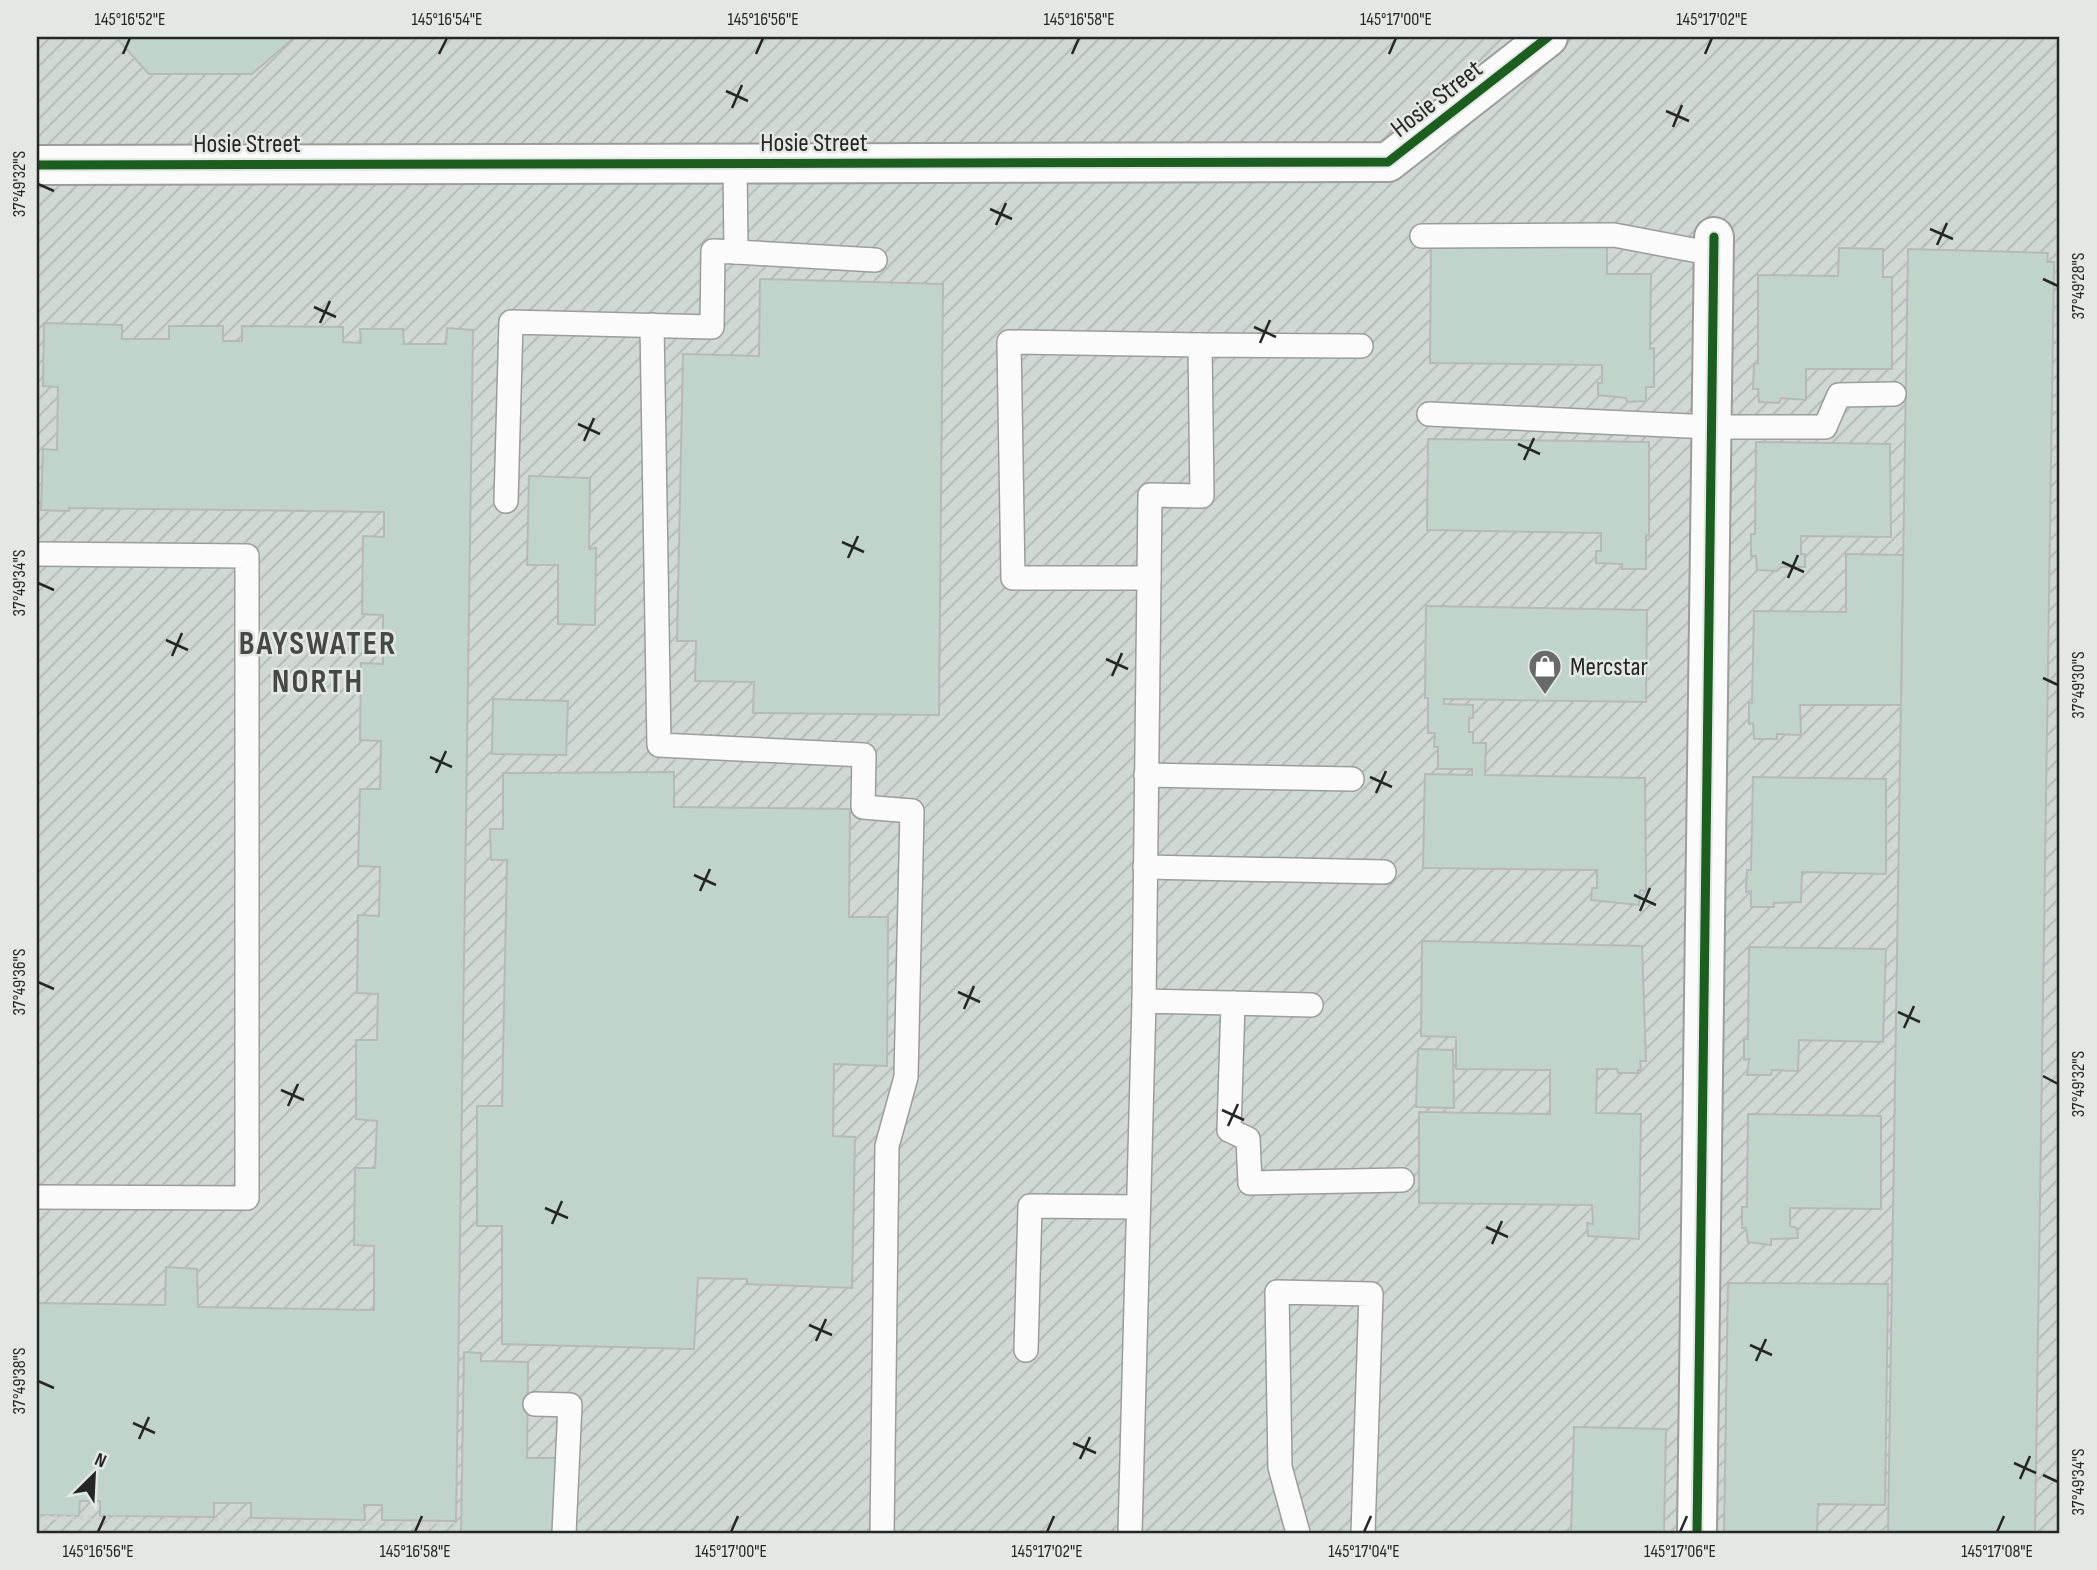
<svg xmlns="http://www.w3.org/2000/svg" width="2097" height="1570" font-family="'Sofia Sans Condensed',sans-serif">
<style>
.industrial{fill:url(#industrial-furrows)}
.building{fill:#c1d4ca;stroke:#b7b9b8;stroke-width:2}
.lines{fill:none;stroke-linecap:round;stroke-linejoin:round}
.service-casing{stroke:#9a9d9b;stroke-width:26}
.minor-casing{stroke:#9a9d9b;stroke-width:42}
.path{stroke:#cecfcf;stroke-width:4.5;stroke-dasharray:3.5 5;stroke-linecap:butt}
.service{stroke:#fbfbfb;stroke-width:23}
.minor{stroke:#fbfbfb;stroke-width:38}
.cycleway-casing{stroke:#e3e8e5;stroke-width:13}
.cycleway{stroke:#1b5e20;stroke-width:9}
.ticks{fill:none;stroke:#252726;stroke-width:2.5}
.labels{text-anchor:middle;stroke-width:5;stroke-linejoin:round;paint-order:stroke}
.street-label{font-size:26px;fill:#252726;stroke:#e3e8e5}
.poi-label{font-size:26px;fill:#252726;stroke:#e3e8e5;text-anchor:start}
.district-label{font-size:33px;font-weight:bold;letter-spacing:2px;fill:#454946;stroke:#e3e8e5}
.neatline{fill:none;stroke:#252726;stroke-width:2.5}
.ticks-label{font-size:18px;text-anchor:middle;fill:#252726}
</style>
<defs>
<pattern id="industrial-furrows" width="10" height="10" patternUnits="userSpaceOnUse" patternTransform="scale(1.75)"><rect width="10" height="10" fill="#d0d8d3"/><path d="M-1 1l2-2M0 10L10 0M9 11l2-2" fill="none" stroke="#b2b9b5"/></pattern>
</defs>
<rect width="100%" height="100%" fill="#e4e7e5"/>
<rect class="industrial" x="37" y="37" width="2023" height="1496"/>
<g class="building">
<path d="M119,37H295L252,74H149L119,41Z"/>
<path d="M1431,242L1607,244V274H1651L1650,349L1654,348V387H1646V401L1627,402L1626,398L1598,395V383H1602V365L1430,363Z"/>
<path d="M1839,248L1883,249V277H1892V369H1806V400L1781,398L1779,403L1759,402L1758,389H1753L1754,364L1758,363V275L1838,276Z"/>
<path d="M1908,249L2048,253L2047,262H2054L2035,1533H1888Z"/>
<path d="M760,279L943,284L939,715L753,713L754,682L695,681L696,641H677L683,354L759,356Z"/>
<path d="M44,323L122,325V339H169V326H223V341H242V326L343,327V342L361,343L360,329H403L404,344H446L447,328L473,330L456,1521L382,1520V1505H364L365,1520L251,1518V1503H214V1517L100,1516V1501H80L79,1516L37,1515V1303L165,1305L166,1267L197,1269L198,1307L374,1310V1246L354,1245L355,1168H375L377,1121L356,1119V1040H377L378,994L357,993L358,915L379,916L380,867L358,866L360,789H380L381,741L360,740L361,663L383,664V615L362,614L363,536L384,537V512L69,508V511L41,510L43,449L57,450L58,387L43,386Z"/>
<path d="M1428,439L1649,442V536L1646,535V569H1622V564L1596,563V551H1601V533L1427,530Z"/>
<path d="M1756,442L1890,444L1891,537L1801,536V554H1805V567H1781L1777,571L1757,570L1756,556H1751V534H1755Z"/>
<path d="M529,476L590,478L589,549L596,548L595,625L558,624V565H527Z"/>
<path d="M1846,554L1903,555L1901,705H1800L1801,735L1777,734V739H1754L1753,723L1749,724V703H1752L1754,611L1846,612Z"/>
<path d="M1426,606L1647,610L1646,702L1444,699V704L1473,705V718H1469V732H1473V743H1486L1485,775L1645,778L1646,891L1640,890L1639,905L1591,900L1592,888H1597V870L1423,868L1425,774L1472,775V769H1438V747H1434L1435,733H1428V698H1425Z"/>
<path d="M493,699L568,701L566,755L492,754Z"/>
<path d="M674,772V807L850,809L849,917H888L887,1066L834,1064L833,1136L855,1137L852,1288L747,1284V1279L698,1278L694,1349L502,1344V1226H477V1106H502L507,860H491L490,829H503V773Z"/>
<path d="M1753,777L1886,779V874L1802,872L1801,902L1774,903V907H1751V891L1746,892L1747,870H1751Z"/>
<path d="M1422,941L1642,946L1646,1061H1640L1641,1070H1638V1073H1618L1617,1069H1597L1596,1113L1641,1114L1639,1239L1588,1236L1587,1223L1593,1224L1592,1205L1419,1203V1112L1550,1114V1070L1456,1069V1037L1421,1036Z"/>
<path d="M1749,947L1886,949L1883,1042L1799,1040L1798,1071L1772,1070L1771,1075H1747L1749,1059L1744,1060V1039H1748Z"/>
<path d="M1418,1049L1453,1050L1454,1108L1416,1107Z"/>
<path d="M1748,1114L1881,1116V1209L1790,1208V1226L1797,1228L1798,1238L1771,1239V1245L1748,1242L1746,1228H1742V1207H1747Z"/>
<path d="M1728,1283L1888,1284L1885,1505L1818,1504L1817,1533H1724Z"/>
<path d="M464,1352L481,1353V1361L528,1362L527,1458H556L554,1533H461Z"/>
<path d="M1574,1427L1666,1429L1664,1533H1571Z"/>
</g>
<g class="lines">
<defs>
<g id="service">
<path d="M1422,236L1614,235L1714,254"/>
<path d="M736,252L875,260"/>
<path d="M652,325L659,745L864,755L863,807L912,811L906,1077L887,1146L882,1533"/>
<path d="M1429,414L1711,427H1825L1839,395L1894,394"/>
<path d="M506,501L511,322L712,327L713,251L736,252L735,163"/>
<path d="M37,554L247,556V1198L37,1197"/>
<path d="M1149,578H1013L1009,342L1200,345"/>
<path d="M1146,775L1352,779"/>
<path d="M1145,867L1384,872"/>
<path d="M1144,1001L1150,495L1202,496L1200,345L1361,346"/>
<path d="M1233,1003L1229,1130L1248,1139L1250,1183L1402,1180"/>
<path d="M1026,1350L1030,1206L1138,1207"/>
<path d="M535,1404L570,1405L564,1533"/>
<path d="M1130,1533L1144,1001L1311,1005"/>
<path d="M1298,1533L1280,1467L1277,1292L1371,1294L1363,1533"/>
</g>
<g id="minor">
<path d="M37,165L1388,162L1548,37"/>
<path d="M1697,1533L1714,237"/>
</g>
</defs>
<use href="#service" class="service-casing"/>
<use href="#minor" class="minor-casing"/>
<path class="path" d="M37,1517L460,1525"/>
<use href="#service" class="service"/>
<use href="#minor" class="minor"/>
<defs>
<g id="cycleway">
<path d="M37,165L1388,162L1548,37"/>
<path d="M1697,1533L1714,237"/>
</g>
</defs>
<use href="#cycleway" class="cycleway-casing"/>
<use href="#cycleway" class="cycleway"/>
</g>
<path class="ticks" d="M123,54L130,38M439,54L447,38M756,54L763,38M1072,54L1079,38M1389,54L1396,38M1705,54L1712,38M726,91L748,101M732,108L742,85M1666,111L1689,121M1673,127L1682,105M38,184L54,191M990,209L1012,219M996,225L1006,203M1930,229L1953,239M1937,245L1947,223M2043,279L2058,286M314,307L336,317M320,323L330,301M1254,327L1276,337M1260,343L1270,320M578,424L600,434M584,441L594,418M1518,444L1540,454M1524,460L1534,438M842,542L864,552M848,558L858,536M1782,562L1804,572M1788,578L1798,555M38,583L54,590M166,640L188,650M172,656L182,633M1106,659L1128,669M1112,676L1122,653M2043,678L2058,685M430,757L452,767M436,773L446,751M1370,777L1392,787M1376,793L1386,771M694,875L716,885M700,891L710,869M1634,895L1656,905M1640,911L1650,888M38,982L54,989M958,992L980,1002M964,1009L974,986M1898,1012L1920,1022M1904,1028L1914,1006M2043,1076L2058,1084M281,1090L304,1100M288,1106L298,1084M1222,1110L1244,1120M1228,1126L1238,1104M545,1208L568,1218M552,1224L562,1201M1486,1227L1508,1237M1492,1244L1502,1221M809,1325L832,1335M816,1341L826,1319M1750,1345L1772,1355M1756,1361L1766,1339M38,1381L54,1388M133,1423L155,1433M139,1439L149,1417M1073,1443L1096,1453M1080,1459L1090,1437M2014,1463L2036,1473M2043,1475L2058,1482M2020,1479L2030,1456M98,1532L105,1516M415,1532L422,1516M731,1532L738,1516M1047,1532L1054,1516M1364,1532L1371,1516M1680,1532L1687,1516M1997,1532L2004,1516"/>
<defs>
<symbol id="shop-pin" viewBox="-11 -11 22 30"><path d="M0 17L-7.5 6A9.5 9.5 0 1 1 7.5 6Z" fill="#686a69" stroke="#e3e8e5"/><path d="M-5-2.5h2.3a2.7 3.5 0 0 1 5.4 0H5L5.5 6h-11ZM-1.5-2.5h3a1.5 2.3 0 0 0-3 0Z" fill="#fff"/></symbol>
</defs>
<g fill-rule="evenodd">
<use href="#shop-pin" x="1526" y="647" width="38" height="52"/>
</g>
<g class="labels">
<g class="street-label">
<text transform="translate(1436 98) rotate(-38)" y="9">Hosie Street</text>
<text x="814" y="151">Hosie Street</text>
<text x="247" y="152">Hosie Street</text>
</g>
<g class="poi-label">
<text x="1570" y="675">Mercstar</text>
</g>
<g class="district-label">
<text x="318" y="654">BAYSWATER<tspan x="318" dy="38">NORTH</tspan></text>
</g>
</g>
<rect width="2097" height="1570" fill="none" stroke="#e3e8e5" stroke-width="77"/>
<g transform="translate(94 1475) rotate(24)" stroke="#e3e8e5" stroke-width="5" paint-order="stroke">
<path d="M0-5L12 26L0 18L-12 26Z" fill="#252726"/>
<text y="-10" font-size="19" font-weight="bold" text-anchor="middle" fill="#252726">N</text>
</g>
<rect x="38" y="38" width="2020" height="1494" class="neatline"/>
<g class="ticks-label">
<text x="130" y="25">145°16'52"E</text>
<text x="447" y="25">145°16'54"E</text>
<text x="763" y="25">145°16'56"E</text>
<text x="1079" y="25">145°16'58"E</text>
<text x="1396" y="25">145°17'00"E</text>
<text x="1712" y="25">145°17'02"E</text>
<text transform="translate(19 184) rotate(-90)" y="6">37°49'32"S</text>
<text transform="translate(2078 286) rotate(-90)" y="6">37°49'28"S</text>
<text transform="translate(19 583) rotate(-90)" y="6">37°49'34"S</text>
<text transform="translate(2078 685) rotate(-90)" y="6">37°49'30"S</text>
<text transform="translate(19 982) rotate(-90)" y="6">37°49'36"S</text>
<text transform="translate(2078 1084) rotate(-90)" y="6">37°49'32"S</text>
<text transform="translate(19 1381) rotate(-90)" y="6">37°49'38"S</text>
<text transform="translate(2078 1482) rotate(-90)" y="6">37°49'34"S</text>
<text x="98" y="1557">145°16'56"E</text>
<text x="415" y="1557">145°16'58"E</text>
<text x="731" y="1557">145°17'00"E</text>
<text x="1047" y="1557">145°17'02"E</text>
<text x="1364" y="1557">145°17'04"E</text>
<text x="1680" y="1557">145°17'06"E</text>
<text x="1997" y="1557">145°17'08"E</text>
</g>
</svg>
